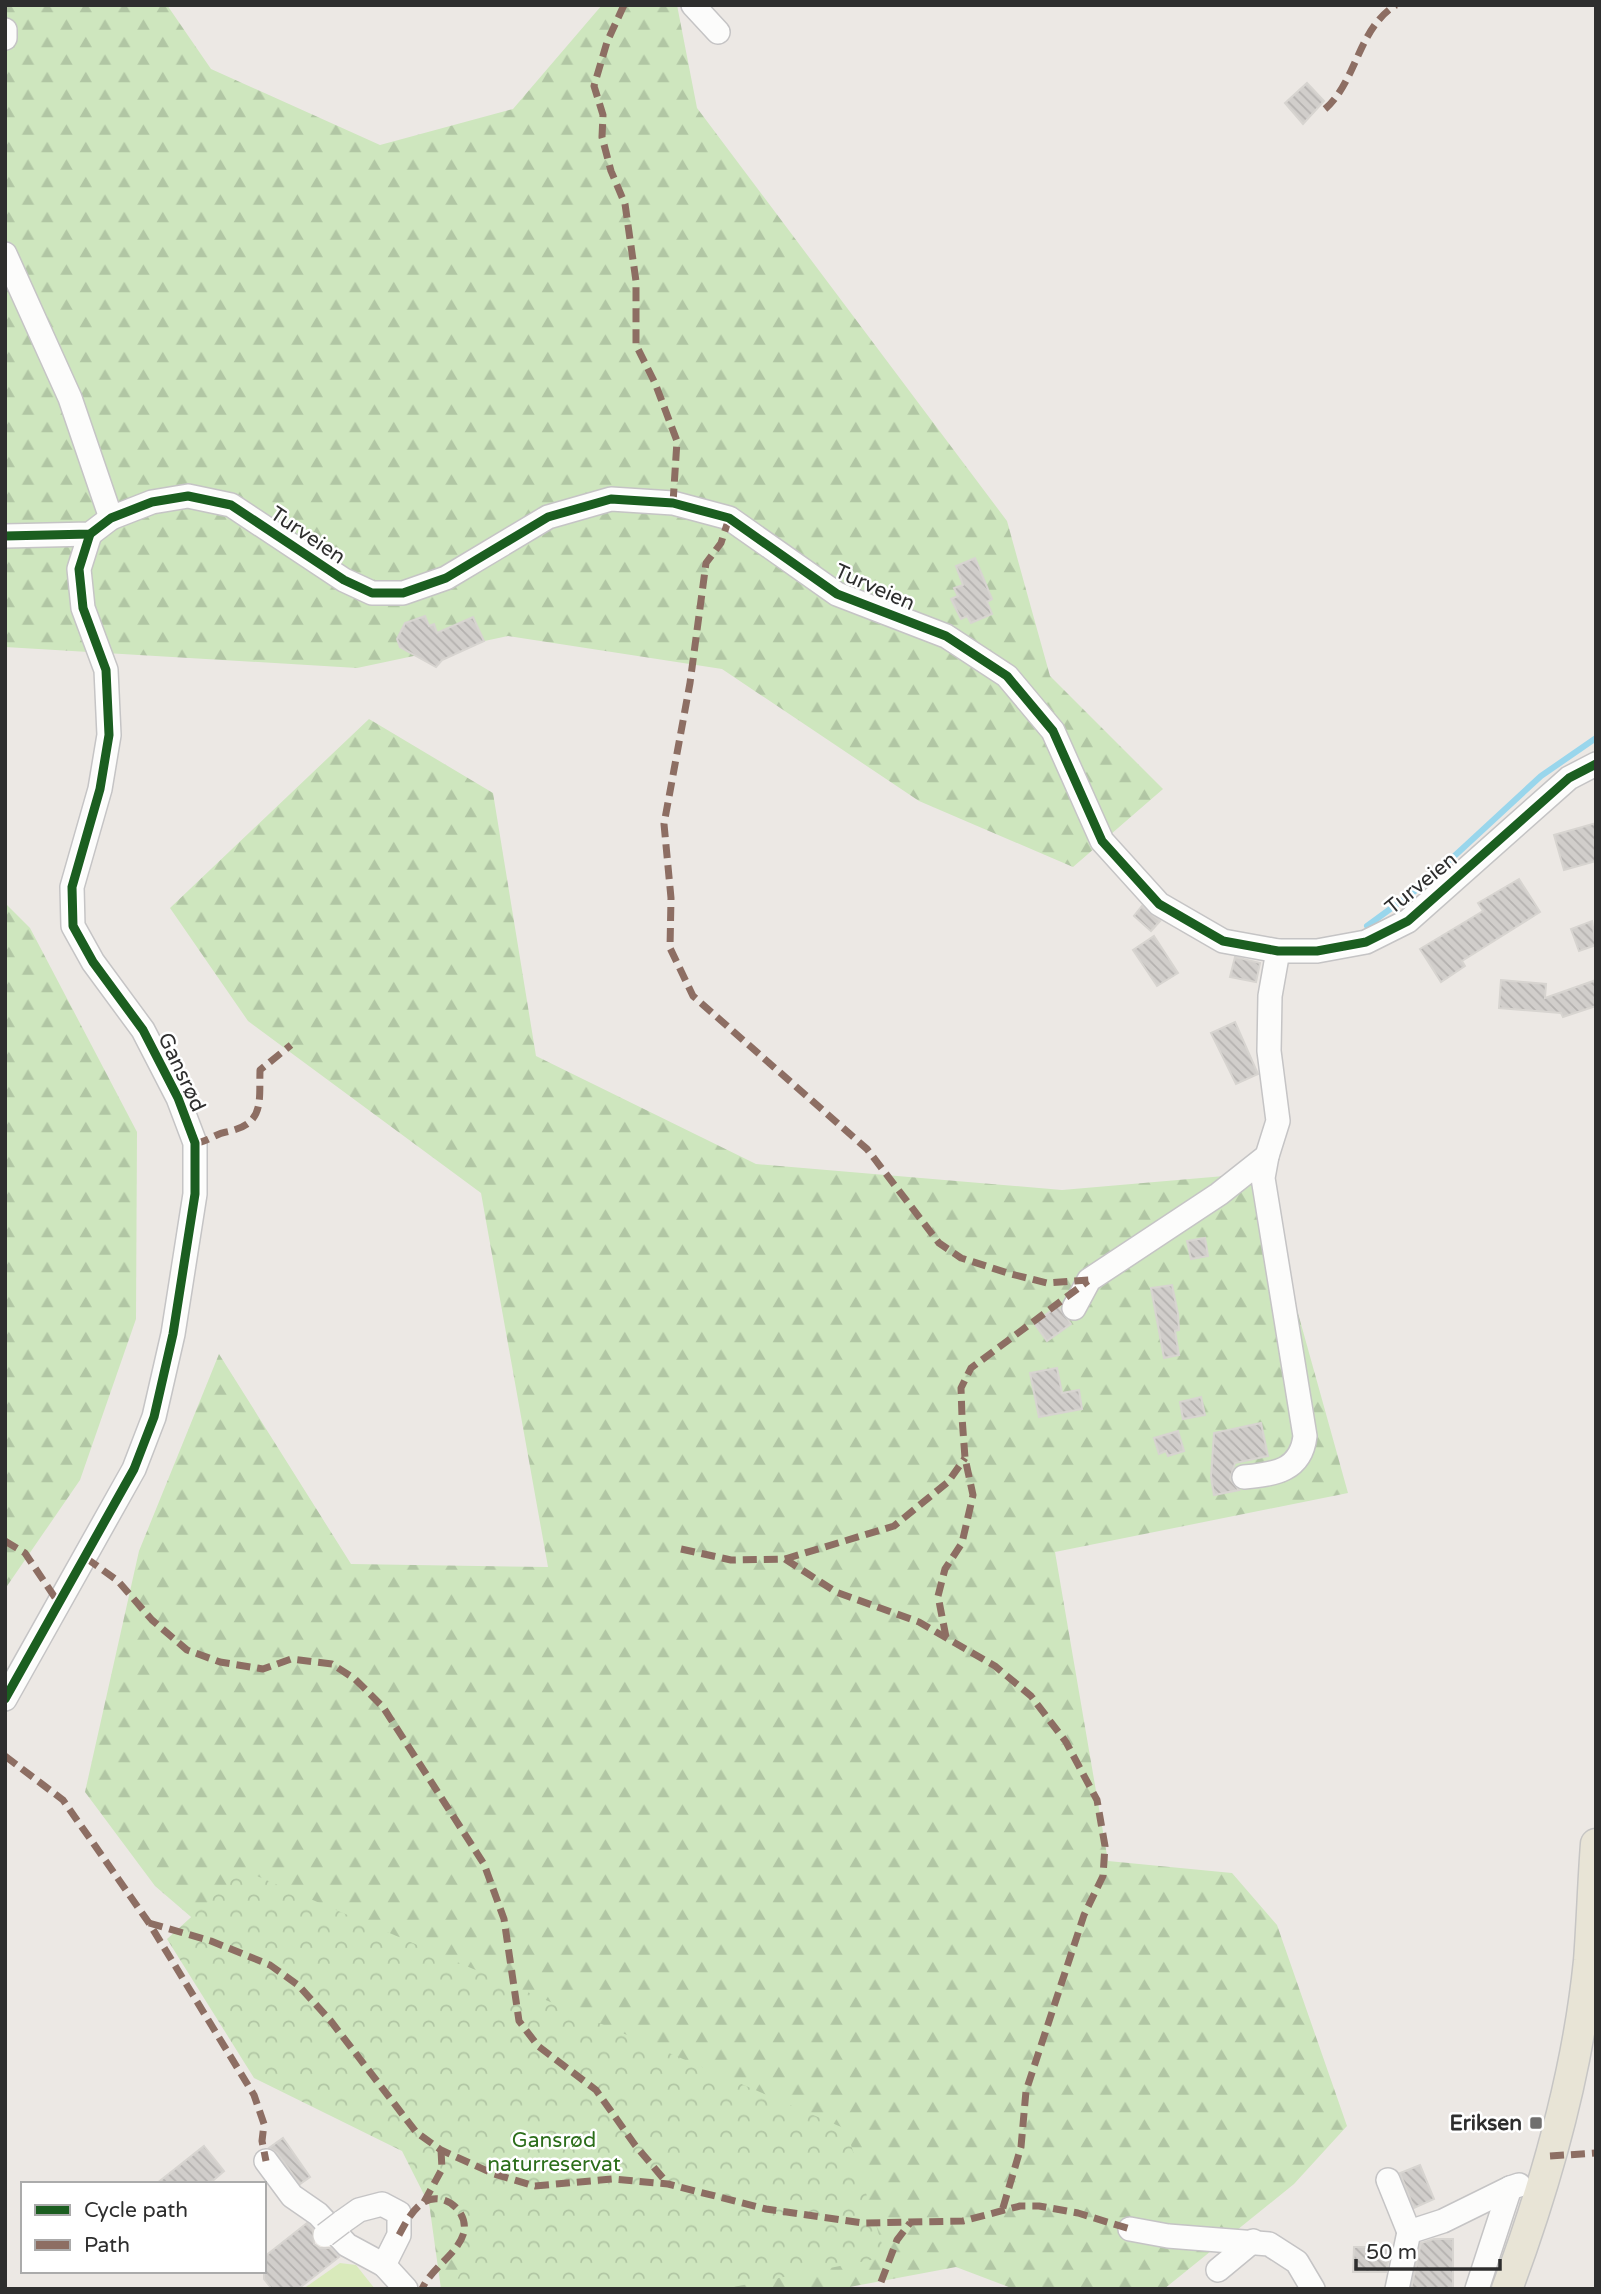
<svg xmlns="http://www.w3.org/2000/svg" width="1601" height="2294" font-family="'Varela Round',sans-serif">
<style>
.forest{fill:url(#forest-firs)}
.park{fill:url(#park-crowns)}
.pitch{fill:#d9eabb}
.lines{fill:none;stroke-linecap:round;stroke-linejoin:round}
.stream{stroke:#99d6ec;stroke-width:6}
.building{fill:url(#building-back-hatch);stroke:#d7d4d0;stroke-width:2}
.minor-casing{stroke:#c5c4c5;stroke-width:26}
.major-casing{stroke:#c6c5c4;stroke-width:33}
.minor{stroke:#fcfcfb;stroke-width:23}
.major{stroke:#e8e4d6;stroke-width:30}
.minor-bridge-casing{stroke:#c5c4c5;stroke-width:26;stroke-linecap:butt}
.minor-bridge{stroke:#fcfcfb;stroke-width:23}
.quiet{stroke:#8d6e63;stroke-width:7;stroke-dasharray:14 7;stroke-linecap:butt}
.cycleway-casing{stroke:#fff;stroke-width:13}
.cycleway{stroke:#1b5e20;stroke-width:9}
.poi-dot{fill:#706f6e;stroke:#fff;stroke-width:2.5}
.labels{text-anchor:middle;stroke-width:5;stroke-linejoin:round;paint-order:stroke}
.street-label{font-size:21px;fill:#2e2e2e;stroke:#fff}
.poi-label{font-size:21px;font-weight:bold;fill:#2e2e2e;stroke:#fff;text-anchor:end}
.park-label{font-size:21px;fill:#2c6e1b;stroke:#fff}
</style>
<defs>
<pattern id="forest-firs" width="22" height="20" patternUnits="userSpaceOnUse" patternTransform="scale(1.75)"><rect width="22" height="20" fill="#cee6be"/><path d="M5 1l3.5 6h-7zM16 11l3.5 6h-7z" fill="#b1c6a4"/></pattern>
<pattern id="park-crowns" width="20" height="18" patternUnits="userSpaceOnUse" patternTransform="scale(1.75)"><rect width="20" height="18" fill="#cee6be"/><path d="M2 6a3 3 0 1 1 6 0M12 15a3 3 0 1 1 6 0" fill="none" stroke="#b1c6a4"/></pattern>
<pattern id="building-back-hatch" width="6" height="6" patternUnits="userSpaceOnUse" patternTransform="scale(1.75)"><rect width="6" height="6" fill="#d1cecb"/><path d="M-1 5l2 2M0 0l6 6M5-1l2 2" fill="none" stroke="#b4b1af"/></pattern>
</defs>
<rect width="100%" height="100%" fill="#ece8e4"/>
<g class="forest">
<path d="M5,5H167L211,69L380,145L513,109L602,5H677L697,108L1007,521L1050,676L1163,789L1073,867L919,801L722,669L508,636L357,668L5,647Z"/>
<path d="M369,719L493,793L536,1056L756,1164L1062,1190L1259,1173L1348,1493L1055,1552L1108,1861L1232,1873L1277,1925L1347,2126L1294,2184L1164,2289H1014L956,2267L839,2289H441L416,2110L155,1886L85,1792L139,1551L219,1354L351,1564L548,1567L481,1193L248,1021L170,908Z"/>
<path d="M5,903L30,928L137,1132L136,1319L80,1480L5,1589Z"/>
</g>
<path class="park" d="M243,1870L846,2129L886,2257L723,2289H452L462,2270L402,2151L254,2078L167,1939Z"/>
<path class="pitch" d="M340,2263L356,2265L375,2289H303Z"/>
<g class="lines">
<path class="stream" d="M1367,926L1423,885L1541,776L1596,738"/>
</g>
<g class="building">
<path d="M1307,83L1324,101L1303,124L1285,103Z"/>
<path d="M975,558L992,599L987,602L992,614L971,623L967,616L961,619L951,599L958,596L954,588L963,585L956,566Z"/>
<path d="M425,616L429,626L434,624L437,633L473,617L484,641L442,660L436,667L400,647L397,639L405,623Z"/>
<path d="M1596,823V861L1564,870L1554,835Z"/>
<path d="M1519,879L1540,912L1462,961L1465,966L1441,982L1420,949L1483,911L1478,903Z"/>
<path d="M1142,906L1160,921L1151,931L1134,916Z"/>
<path d="M1592,921L1596,945L1579,951L1571,929Z"/>
<path d="M1154,936L1178,973L1157,986L1133,950Z"/>
<path d="M1235,957L1260,963L1256,982L1230,977Z"/>
<path d="M1501,980L1546,984L1545,998L1596,980V1006L1563,1017L1561,1013L1499,1008Z"/>
<path d="M1235,1022L1258,1074L1236,1084L1211,1033Z"/>
<path d="M1205,1238L1208,1256L1191,1259L1187,1241Z"/>
<path d="M1172,1285L1178,1314L1179,1330L1175,1331L1179,1355L1164,1358L1151,1288Z"/>
<path d="M1058,1306L1071,1324L1047,1341L1034,1323Z"/>
<path d="M1057,1368L1062,1393L1079,1390L1082,1409L1039,1417L1030,1373Z"/>
<path d="M1201,1397L1205,1415L1183,1419L1180,1402Z"/>
<path d="M1261,1423L1268,1456L1235,1463L1230,1479L1239,1490L1214,1495L1211,1477L1214,1433Z"/>
<path d="M1178,1431L1184,1451L1168,1456L1166,1451L1159,1454L1154,1438Z"/>
<path d="M283,2138L310,2177L300,2184L277,2153L269,2148Z"/>
<path d="M204,2146L224,2171L209,2184H156Z"/>
<path d="M1420,2165L1434,2199L1414,2208L1400,2173Z"/>
<path d="M307,2223L313,2229L314,2244L320,2248H330L339,2257L298,2289H272L264,2279V2257Z"/>
<path d="M1434,2239H1453V2289H1411L1421,2243Z"/>
<path d="M1354,2247H1391L1386,2272H1353Z"/>
</g>
<g class="lines">
<defs>
<g id="minor">
<path d="M693,5L718,32"/>
<path d="M5,30V38"/>
<path d="M5,254L70,398L111,518"/>
<path d="M5,536L90,534L111,518L152,502L188,496L231,505L344,580L372,593H403L446,578L548,517L611,499L673,503L729,518L837,594L946,636L1007,676L1053,731L1102,841L1159,904L1223,941L1278,951H1317L1366,942L1408,921L1569,778L1596,764"/>
<path d="M1074,1308L1089,1280L1219,1194L1267,1156L1278,1121L1269,1051L1270,996L1278,951"/>
<path d="M1244,1477C1275,1474 1301,1471 1305,1436L1263,1178L1267,1156"/>
<path d="M5,1699L134,1469L154,1417L173,1334L195,1194V1143L178,1098L143,1030L93,962L73,926L72,887L100,789L109,735L106,670L83,608L79,569L90,534"/>
<path d="M266,2161L292,2196L318,2214L347,2245L384,2265L406,2289"/>
<path d="M1388,2180L1409,2232"/>
<path d="M342,2222L359,2210L382,2204L399,2213V2235L384,2265"/>
<path d="M1130,2229L1168,2236L1269,2244L1297,2262L1313,2289"/>
<path d="M1218,2270L1253,2241"/>
<path d="M1397,2289L1409,2232L1443,2221L1510,2188"/>
<path d="M1477,2289L1510,2188L1519,2185"/>
</g>
<path id="major" d="M1507,2289C1545,2187 1578,2070 1589,1961C1592,1922 1593,1883 1596,1844"/>
</defs>
<use href="#minor" class="minor-casing"/>
<use href="#major" class="major-casing"/>
<use href="#minor" class="minor"/>
<use href="#major" class="major"/>
<defs>
<path id="minor-bridge" d="M325,2235L342,2222"/>
</defs>
<use href="#minor-bridge" class="minor-bridge-casing"/>
<use href="#minor-bridge" class="minor-bridge"/>
<g class="quiet">
<path d="M624,5L607,42L594,86L603,115L602,137L611,171L625,204L636,281V345L655,383L677,441L673,503"/>
<path d="M1325,109C1357,81 1358,28 1396,5"/>
<path d="M729,518L721,543L706,563L690,683L664,824L671,898L670,948L693,996L867,1149L939,1243L961,1258L1011,1274L1047,1283L1089,1280"/>
<path d="M195,1143C207,1142 215,1134 226,1132C265,1124 259,1103 260,1070L291,1045"/>
<path d="M5,1541L25,1553L58,1602"/>
<path d="M681,1549L731,1560L785,1559L836,1592L919,1622L995,1666L1031,1696L1066,1742L1097,1800L1105,1846L1103,1876L1084,1915L1026,2091L1021,2147L1002,2211"/>
<path d="M86,1558L118,1581L152,1620L187,1650L220,1662L263,1669L291,1659L332,1664L355,1679L383,1707L484,1864L504,1919L519,2021L538,2046L596,2090L635,2145L668,2184"/>
<path d="M785,1559L894,1526L948,1482L965,1458"/>
<path d="M946,1637L938,1596L945,1569L962,1543L973,1495L965,1458L962,1417L961,1388L971,1368L1088,1281"/>
<path d="M5,1756L63,1800L149,1923L254,2095L264,2124L262,2141L266,2161"/>
<path d="M149,1923L211,1941L270,1965L298,1985L330,2020L416,2132L441,2150L494,2174L535,2186L612,2179L668,2184L766,2209L863,2223L963,2221L1020,2206H1039L1078,2213L1130,2229"/>
<path d="M1550,2156L1596,2153"/>
<path d="M424,2202L442,2169L441,2150"/>
<path d="M399,2235C405,2224 411,2212 421,2204C441,2189 468,2209 464,2232C459,2253 431,2268 422,2289"/>
<path d="M881,2282L897,2240L910,2223"/>
</g>
<defs>
<g id="cycleway">
<path d="M5,536L90,534L111,518L152,502L188,496L231,505L344,580L372,593H403L446,578L548,517L611,499L673,503L729,518L837,594L946,636L1007,676L1053,731L1102,841L1159,904L1223,941L1278,951H1317L1366,942L1408,921L1569,778L1596,764"/>
<path d="M5,1699L134,1469L154,1417L173,1334L195,1194V1143L178,1098L143,1030L93,962L73,926L72,887L100,789L109,735L106,670L83,608L79,569L90,534"/>
</g>
</defs>
<use href="#cycleway" class="cycleway-casing"/>
<use href="#cycleway" class="cycleway"/>
</g>
<rect class="poi-dot" x="1529" y="2116" width="14" height="14" rx="3.5"/>
<g class="labels">
<g class="street-label">
<text transform="translate(308 535) rotate(34)" y="7">Turveien</text>
<text transform="translate(875 587) rotate(24)" y="7">Turveien</text>
<text transform="translate(1421 883) rotate(-39)" y="7">Turveien</text>
<text transform="translate(182 1072) rotate(65)" y="7">Gansrød</text>
</g>
<g class="poi-label">
<text x="1522" y="2130">Eriksen</text>
</g>
<g class="park-label">
<text x="554" y="2147">Gansrød<tspan x="554" dy="24">naturreservat</tspan></text>
</g>
</g>
<rect width="1601" height="2294" fill="none" stroke="#2e2e2e" stroke-width="14"/>
<rect x="21" y="2182" width="245" height="91" fill="#ffffff" stroke="#ababab" stroke-width="2"/>
<rect x="35" y="2205" width="35" height="10" fill="#1b5e20" stroke="#ababab" stroke-width="2"/>
<text x="84" y="2217" font-size="21" fill="#2e2e2e">Cycle path</text>
<rect x="35" y="2240" width="35" height="10" fill="#8d6e63" stroke="#ababab" stroke-width="2"/>
<text x="84" y="2252" font-size="21" fill="#2e2e2e">Path</text>
<path d="M1356 2259v10h144v-10" fill="none" stroke="#2e2e2e" stroke-width="3.5"/>
<text x="1366" y="2259" font-size="21" fill="#2e2e2e" stroke="#ffffff" stroke-width="5" paint-order="stroke">50 m</text>
</svg>
